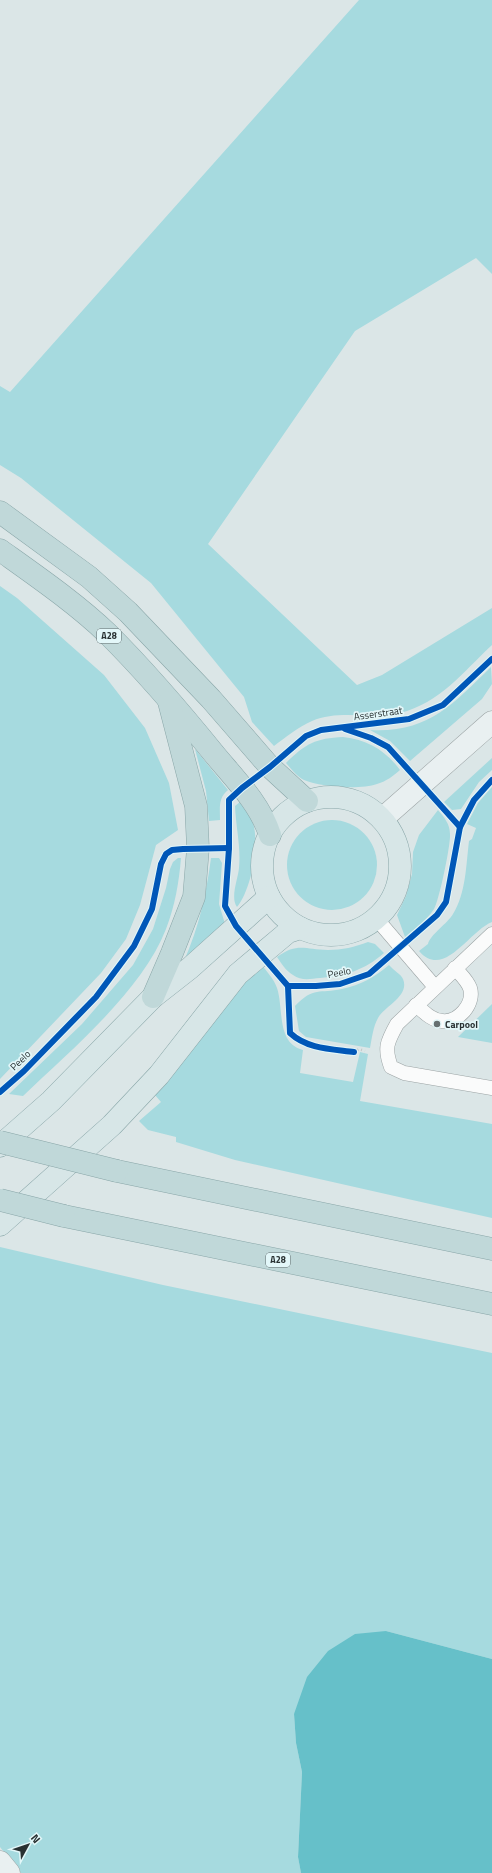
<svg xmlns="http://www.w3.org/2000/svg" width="492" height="1873" font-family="'Titillium Web',sans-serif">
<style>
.green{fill:#a6dadf}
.water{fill:#66c0c9}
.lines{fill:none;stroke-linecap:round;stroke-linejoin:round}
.lane-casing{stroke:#9ba3a4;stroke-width:15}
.secondary-casing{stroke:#9ba3a4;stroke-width:23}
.primary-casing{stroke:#89a6a8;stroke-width:23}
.highway-casing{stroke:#89a6a8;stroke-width:23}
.path{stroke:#c3c6c7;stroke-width:2.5;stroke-dasharray:1 3;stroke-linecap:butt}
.lane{stroke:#fafbfb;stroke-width:14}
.secondary{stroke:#e9f0f1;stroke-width:22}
.primary{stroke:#d7e6e7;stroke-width:22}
.highway{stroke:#c0d8d9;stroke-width:22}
.highway-bridge-casing{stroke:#89a6a8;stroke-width:23;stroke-linecap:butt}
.highway-bridge{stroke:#c0d8d9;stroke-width:22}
.cycleway-casing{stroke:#e3f7f9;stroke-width:8}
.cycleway{stroke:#0057b8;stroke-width:6}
.poi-dot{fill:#677071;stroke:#e3f7f9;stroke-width:1.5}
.labels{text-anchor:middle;stroke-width:3.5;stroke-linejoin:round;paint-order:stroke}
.shield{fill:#e3f7f9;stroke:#616c6e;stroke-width:1}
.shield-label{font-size:9px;font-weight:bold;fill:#293132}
.street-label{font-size:10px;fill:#293132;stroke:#e3f7f9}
.poi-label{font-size:10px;font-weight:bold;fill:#293132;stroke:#e3f7f9;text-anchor:start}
</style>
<rect width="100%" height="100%" fill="#dbe6e7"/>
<g class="green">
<path d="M359,0H492V274L476,258L355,331L208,544L357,685L382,675L492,608V645C463,672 440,703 400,713C372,720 339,709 312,721C298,727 286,737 274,746L252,722L244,697L151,583L21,478L0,465V386L10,392Z"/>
<path d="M0,586L17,598L104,675L145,728L169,783L178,830L156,845L140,905L126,939L101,973L0,1079Z"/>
<path d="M491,667L492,684L482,699L410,761L390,741L370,730C428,733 452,705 491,667Z"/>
<path d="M343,737C368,740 385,750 400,770C393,776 387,781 377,784C360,790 320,787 304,780C298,777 291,769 286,763C305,744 316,738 343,737Z"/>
<path d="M195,749L228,790C218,798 220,808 220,820L209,821L206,791Z"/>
<path d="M492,758V770L479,782L461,809L452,810L444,802Z"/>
<path d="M492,787V922C469,931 444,980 419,951L428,944C430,935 448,923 453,914C466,893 466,865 469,841L472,839L476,828L467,824L478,803Z"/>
<path d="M240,802C245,809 251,815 253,823C260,845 251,890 237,907C230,898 238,879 239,868C241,847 236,828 235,806Z"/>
<path d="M438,810C444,817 450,824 450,834C451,844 439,901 434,909C427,920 415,928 405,937L397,915L406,896L412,874L413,852L419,835Z"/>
<circle cx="332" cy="865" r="45"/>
<path d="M178,858H181C179,882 175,906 166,929C142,991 71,1050 23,1096L9,1094L82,1024L133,965L153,929L166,888L170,869L173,862Z"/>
<path d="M211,858H219L222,863L219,904L225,924L184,961C199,927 206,895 211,858Z"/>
<path d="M368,942L375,944L384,953C365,970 345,976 320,978C310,979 301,981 293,975C286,971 281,963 277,957C298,942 305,950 328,950C342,950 355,947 368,942Z"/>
<path d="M261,964C267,972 274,979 277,988C284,1009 276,1043 303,1050L300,1073L353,1082L360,1052L368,1054L360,1101L492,1124V1218L235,1160L176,1142V1137L148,1130L139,1121L161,1102L155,1095L233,993Z"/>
<path d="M389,965C394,971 401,974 403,979C410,996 385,1006 378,1018C373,1027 372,1038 370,1048L306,1037L299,1031L295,1006C314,986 319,994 342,989C361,985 375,977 389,965Z"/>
<path d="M492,1004V1043L458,1037Z"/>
<path d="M0,1247L163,1285L492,1353V1659L386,1631L294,1714L296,1743L302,1772L298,1857L301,1873H21L0,1847Z"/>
</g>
<path class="water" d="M386,1631L492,1659V1873H301L298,1857L302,1772L296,1743L294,1714L307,1677L328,1651L355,1634Z"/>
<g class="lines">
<defs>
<g id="lane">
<path d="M375,917L435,987"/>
<path d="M492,934L397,1024C387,1042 384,1048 391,1067L404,1073L492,1088"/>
<path d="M416,1005C424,1012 431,1020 442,1021C458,1023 475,1004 470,988C467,980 460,974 455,968"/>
</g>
<g id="secondary">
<path d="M382,819L492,722"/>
<path d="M0,1862L9,1873"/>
</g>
<g id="primary">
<circle cx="331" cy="866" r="69"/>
<path d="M0,1146L51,1101L153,997L190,968L269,897"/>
<path d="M0,1225L112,1125L159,1075L238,974L288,932L300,928"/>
</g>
<g id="highway">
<path d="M0,512L89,577L128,612L211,699L270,767L307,801"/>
<path d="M0,550C35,575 77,604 108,634C146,672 181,713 215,755C235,779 260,804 270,835"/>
<path d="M153,997L172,953L194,897L198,848L196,806L169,702"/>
<path d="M117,1171L492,1249"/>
<path d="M64,1216L492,1304"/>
</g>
</defs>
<use href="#lane" class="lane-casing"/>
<use href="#secondary" class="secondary-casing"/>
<use href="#primary" class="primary-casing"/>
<use href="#highway" class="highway-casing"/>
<path class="path" d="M354,1052L359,1049L365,1051"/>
<use href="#lane" class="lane"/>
<use href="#secondary" class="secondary"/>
<use href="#primary" class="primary"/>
<use href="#highway" class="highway"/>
<defs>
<g id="highway-bridge">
<path d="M0,1142L117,1171"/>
<path d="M0,1200L64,1216"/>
</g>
</defs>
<use href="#highway-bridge" class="highway-bridge-casing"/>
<use href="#highway-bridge" class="highway-bridge"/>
<defs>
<g id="cycleway">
<path d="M492,659L443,705L409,719L321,730L306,736L270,767L242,788L229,800V848L225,906L236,926L288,986H316L340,984L369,974L437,915L446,902L460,827L474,800L492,780"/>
<path d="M345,729L371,738L388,747L460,827"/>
<path d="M288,986L290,1033C307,1049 332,1049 354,1052"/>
<path d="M0,1092L24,1071L96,997L134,946L152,909L161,864L166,854L172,850L183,849L229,848"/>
</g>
</defs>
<use href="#cycleway" class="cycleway-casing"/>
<use href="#cycleway" class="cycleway"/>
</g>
<circle class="poi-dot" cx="437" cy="1024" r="4"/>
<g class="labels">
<g class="shield">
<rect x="97" y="629" width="24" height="14" rx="3"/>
<rect x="266" y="1253" width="24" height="14" rx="3"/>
</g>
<g class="shield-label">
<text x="109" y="639">A28</text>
<text x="278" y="1263">A28</text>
</g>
<g class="street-label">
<text transform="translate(378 713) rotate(-8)" y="4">Asserstraat</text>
<text transform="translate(339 972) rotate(-11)" y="4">Peelo</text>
<text transform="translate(20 1060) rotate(-44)" y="4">Peelo</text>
</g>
<g class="poi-label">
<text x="445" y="1028">Carpool</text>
</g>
</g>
<g transform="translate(28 1845) rotate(50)" stroke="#e3f7f9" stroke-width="3" paint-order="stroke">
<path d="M0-3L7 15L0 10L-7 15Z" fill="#293132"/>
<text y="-6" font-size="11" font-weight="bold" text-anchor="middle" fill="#293132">N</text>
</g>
</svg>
